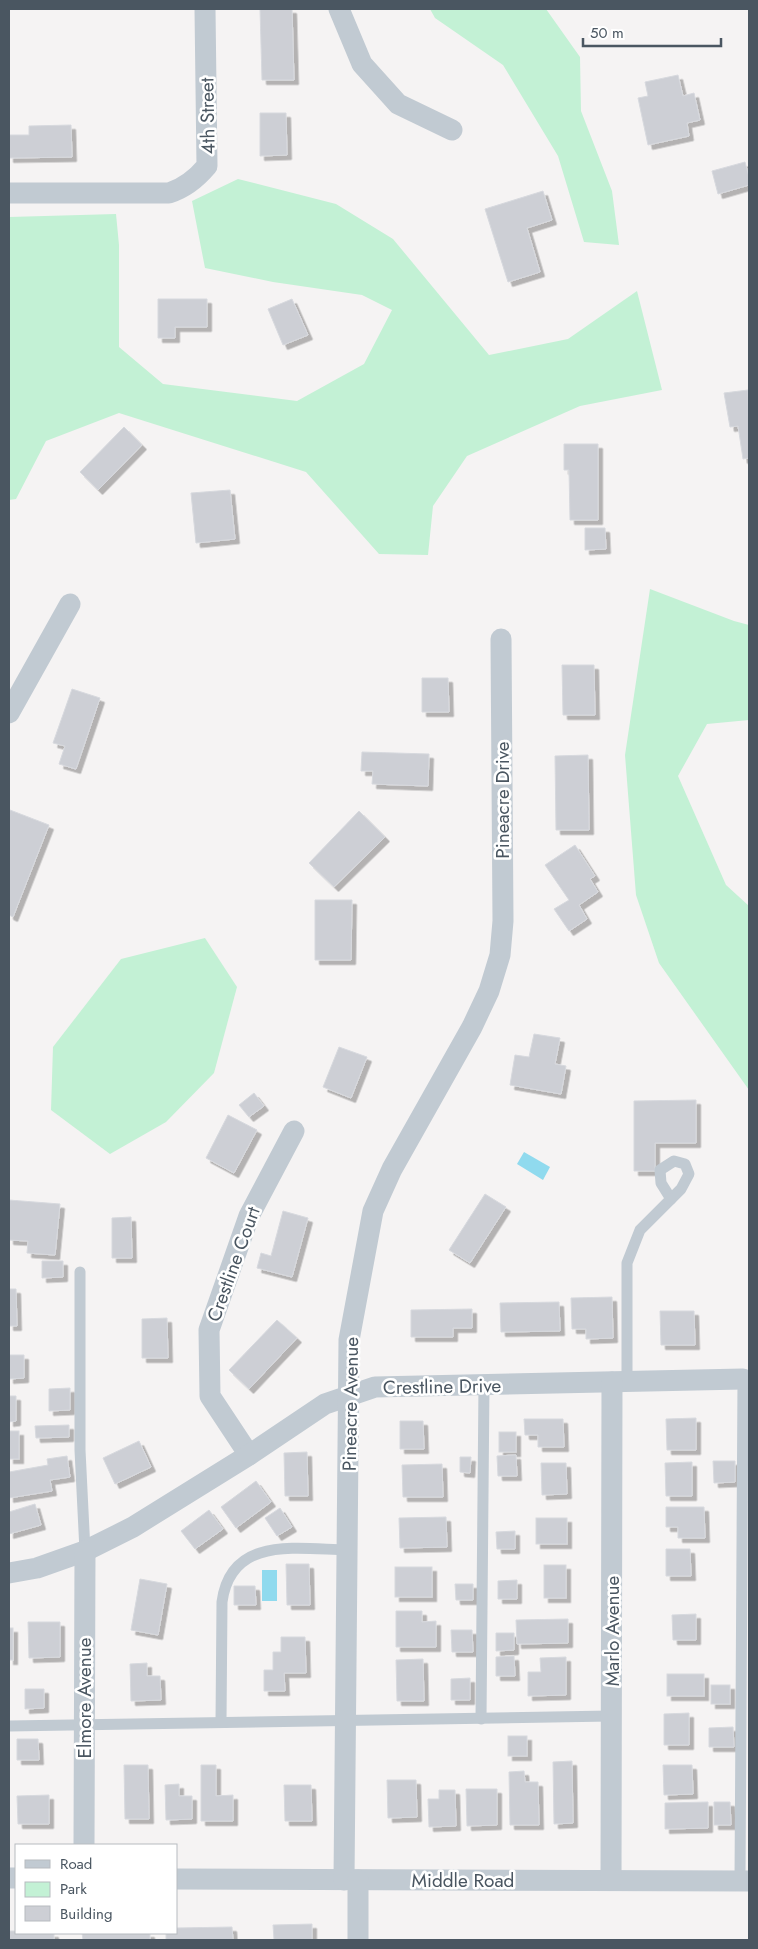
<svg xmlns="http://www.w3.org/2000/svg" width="758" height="1949" font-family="Jost,sans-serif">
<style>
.green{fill:#c3f1d5}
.water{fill:#90daee}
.building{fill:#cdcfd5;stroke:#d7d9de;filter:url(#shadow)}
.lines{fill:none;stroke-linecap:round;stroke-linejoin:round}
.service{stroke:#c1cad2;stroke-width:11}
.minor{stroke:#c1cad2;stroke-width:21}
.labels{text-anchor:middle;stroke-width:5;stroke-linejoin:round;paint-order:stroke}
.street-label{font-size:19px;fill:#4a5661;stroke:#fff}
</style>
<defs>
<filter id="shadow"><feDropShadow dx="4.5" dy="4.5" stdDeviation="0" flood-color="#0004"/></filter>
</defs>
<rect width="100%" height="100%" fill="#f5f3f3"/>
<g class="green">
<path d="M430,9H546L580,57L581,111L612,191L619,245L584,242L558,156L503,65L435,18Z"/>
<path d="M238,179L336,204L393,239L489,355L568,339L637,291L662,390L580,406L467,456L433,506L428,555L379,554L306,472L119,413L46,441L16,499L9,500V217L116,214L119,245V347L163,384L297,401L364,364L392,310L362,295L273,282L205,268L192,201Z"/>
<path d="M650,589L734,621L749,625V720L707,724L678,776L726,885L749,906V1090L659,963L636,895L625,755Z"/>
<path d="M205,938L237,987L214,1073L166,1122L110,1154L51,1110L53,1047L121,959Z"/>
</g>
<g class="water">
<path d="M524,1152L550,1167L543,1180L517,1164Z"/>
<rect x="262" y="1570" width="15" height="31"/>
</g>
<g class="building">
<path d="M260,9H292L294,80H262Z"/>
<path d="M678,75L683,96L694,93L700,120L687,123L689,136L648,145L638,98L648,96L645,82Z"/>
<path d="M260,113H286L287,155L260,156Z"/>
<path d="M71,125L72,157L9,158V135H29V126Z"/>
<path d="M745,162L749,177V185L718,194L712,171Z"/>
<path d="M543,191L552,220L527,228L540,272L508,282L485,209Z"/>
<path d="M158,299H207V327H175V338H158Z"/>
<path d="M292,299L308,335L283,345L268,309Z"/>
<path d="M748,390L749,458L743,459L738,426L730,427L724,393Z"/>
<path d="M124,427L142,445L98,490L80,472Z"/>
<path d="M564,444H598V520H570L569,470H564Z"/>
<path d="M230,490L235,539L196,543L191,493Z"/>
<path d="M585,528H605L606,549L585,550Z"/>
<path d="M562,665H594L595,715H563Z"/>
<path d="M422,678H448L449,712H422Z"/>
<path d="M72,689L100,698L76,769L59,764L65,746L53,743Z"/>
<path d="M362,752L429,754L428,786L372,784L373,771H361Z"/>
<path d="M588,755L589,830H556L555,756Z"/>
<path d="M10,810L49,825L13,917L9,915V814Z"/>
<path d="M359,811L385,837L334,887L309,863Z"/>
<path d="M575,845L595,876L590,879L598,892L579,905L587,919L569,931L554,909L569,900L545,865Z"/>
<path d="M315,900H352L351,960H315Z"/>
<path d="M534,1034L560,1038L555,1064L566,1066L561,1094L510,1085L515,1055L529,1057Z"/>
<path d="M339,1047L367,1057L351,1098L323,1087Z"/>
<path d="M254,1093L264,1106L249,1117L239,1105Z"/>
<path d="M696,1100V1143H655V1171H634V1101Z"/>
<path d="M228,1115L257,1130L234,1173L206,1158Z"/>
<path d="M485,1194L506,1207L470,1263L449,1250Z"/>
<path d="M9,1200L60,1204L55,1255L27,1253L28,1241L9,1240Z"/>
<path d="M283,1211L308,1218L292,1277L257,1268L261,1253L271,1256Z"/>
<path d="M131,1217L132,1258H112V1218Z"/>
<path d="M42,1261H63V1277L42,1278Z"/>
<path d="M9,1289H16L17,1326H9Z"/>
<path d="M612,1297L613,1338L586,1339V1329H572L571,1298Z"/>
<path d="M559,1302L560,1331L501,1332L500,1303Z"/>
<path d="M472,1309V1328H453V1337H411V1310Z"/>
<path d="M660,1311H694L695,1345H661Z"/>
<path d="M167,1318L168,1358H142V1319Z"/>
<path d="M277,1320L297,1338L249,1389L229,1370Z"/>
<path d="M9,1355H24V1378L9,1379Z"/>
<path d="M70,1388V1410L49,1411V1389Z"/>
<path d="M9,1396H16V1421L9,1422Z"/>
<path d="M696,1418V1450H667L666,1419Z"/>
<path d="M524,1419H563L564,1447H538V1435H525Z"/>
<path d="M400,1421H423L424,1449H400Z"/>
<path d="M69,1425V1437L36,1438L35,1426Z"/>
<rect x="9" y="1431" width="10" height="28"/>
<rect x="499" y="1432" width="17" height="20"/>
<path d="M139,1441L151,1467L115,1484L103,1458Z"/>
<path d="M307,1452L308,1496H285L284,1453Z"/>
<path d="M516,1455L517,1476H498L497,1456Z"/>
<path d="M67,1456L70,1477L50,1480L52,1491L9,1498V1472L48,1465L47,1459Z"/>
<path d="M460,1457H471L470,1473L460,1472Z"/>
<path d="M713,1461H735V1482L714,1483Z"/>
<path d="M692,1462V1496H666L665,1463Z"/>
<path d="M541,1463H566L567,1494L542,1495Z"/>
<path d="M442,1464L443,1497H403L402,1465Z"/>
<path d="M256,1481L271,1502L236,1528L221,1507Z"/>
<path d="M35,1504L41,1525L9,1534V1512Z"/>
<path d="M666,1507H704L705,1538H678V1527H666Z"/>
<path d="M280,1508L292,1527L277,1536L265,1518Z"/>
<path d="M209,1510L223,1529L195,1549L181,1531Z"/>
<path d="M446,1517L447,1547L400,1548L399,1518Z"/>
<rect x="536" y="1518" width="31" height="26"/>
<path d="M515,1531V1549H497L496,1532Z"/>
<path d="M666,1549H690L691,1576H666Z"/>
<path d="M286,1564H309L310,1605H287Z"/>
<rect x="544" y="1565" width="22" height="33"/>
<rect x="395" y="1567" width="37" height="30"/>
<path d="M140,1579L167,1584L158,1635L131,1630Z"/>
<path d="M517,1580V1599H498V1581Z"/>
<path d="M455,1584H473V1600H456Z"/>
<path d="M234,1586H255L256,1605H234Z"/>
<path d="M396,1611H422V1622L436,1621V1647H396Z"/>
<path d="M696,1614V1640H673L672,1615Z"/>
<path d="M568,1619V1643L517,1644L516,1620Z"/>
<path d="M28,1622H60V1657L29,1658Z"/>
<rect x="9" y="1628" width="4" height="32"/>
<path d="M451,1630H472L473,1652H452Z"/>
<path d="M496,1633H514V1650L496,1651Z"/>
<path d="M281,1637H305L306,1673H284L285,1691H264V1670H273V1652H281Z"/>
<path d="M514,1656L515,1676H496V1657Z"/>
<path d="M566,1657V1695L528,1696V1672H541L540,1658Z"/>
<path d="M423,1659L424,1701H397L396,1660Z"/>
<path d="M147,1663V1676H160L161,1700L131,1701L130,1664Z"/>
<rect x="667" y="1674" width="37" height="22"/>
<path d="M470,1678V1700H451V1679Z"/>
<rect x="711" y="1685" width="19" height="19"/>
<path d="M25,1689H44V1708L25,1709Z"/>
<path d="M689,1713V1745H664V1714Z"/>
<path d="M733,1727L734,1747H709V1728Z"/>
<rect x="508" y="1736" width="19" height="20"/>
<path d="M17,1739H38L39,1760H17Z"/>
<path d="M572,1761L573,1823L554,1824L553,1762Z"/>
<path d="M124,1765H148L149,1819H125Z"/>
<path d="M201,1765H216V1796L233,1795V1821H201Z"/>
<path d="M663,1765H692L693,1794L664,1795Z"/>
<path d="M524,1771L525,1782H538L539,1825H510L509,1772Z"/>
<path d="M387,1780H416L417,1817L388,1818Z"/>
<path d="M179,1784V1796H192V1819L166,1820L165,1785Z"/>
<path d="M284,1785H311L312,1821H285Z"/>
<path d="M466,1789H497V1825L467,1826Z"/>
<path d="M439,1790H455L456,1826L429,1827L428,1799H439Z"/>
<path d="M49,1795V1824H18L17,1796Z"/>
<path d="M708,1802V1828L665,1829V1803Z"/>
<path d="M714,1802H730L731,1825H714Z"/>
<path d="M312,1924V1940H274L273,1925Z"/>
<path d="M232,1927L233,1940H166V1933H176V1928Z"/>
<path d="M9,1931H16V1933H54V1940H9Z"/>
<path d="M82,1933H150V1940H83Z"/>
</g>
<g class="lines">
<g class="service">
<path d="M674,1161L685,1164L689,1174L681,1189L671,1199L661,1183L660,1170Z"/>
<path d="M80,1272V1450L85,1551"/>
<path d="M627,1381V1263L640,1230L671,1199"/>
<path d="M481,1719L484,1384"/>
<path d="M221,1722L222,1602C231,1535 298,1549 347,1550"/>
<path d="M9,1726L611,1716"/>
<path d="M740,1881L743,1379"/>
</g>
<g class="minor">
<path d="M339,9L362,64L398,104L452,130"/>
<path d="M9,193H169C185,188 196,179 207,166L205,9"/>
<path d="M9,713L70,604"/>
<path d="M249,1455L210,1396L209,1330L249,1216L294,1131"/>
<path d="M9,1573L37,1568L85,1551L133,1527L249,1455L325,1404L375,1387L743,1379"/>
<path d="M84,1845L85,1551"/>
<path d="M9,1878H16"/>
<path d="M176,1879L749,1881"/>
<path d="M344,1880L349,1340L373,1211L392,1169L472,1027L489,991L500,955L503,921L501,639"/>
<path d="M611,1880L612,1382"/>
<path d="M358,1940V1880"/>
</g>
</g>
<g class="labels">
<g class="street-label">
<text transform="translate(207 116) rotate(-91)" y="7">4th Street</text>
<text transform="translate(502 800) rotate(-90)" y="7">Pineacre Drive</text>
<text transform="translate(233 1264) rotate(-70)" y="7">Crestline Court</text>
<text transform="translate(442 1386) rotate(-1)" y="7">Crestline Drive</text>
<text transform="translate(350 1404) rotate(-89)" y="7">Pineacre Avenue</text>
<text transform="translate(612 1631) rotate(-90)" y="7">Marlo Avenue</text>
<text transform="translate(84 1698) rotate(-90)" y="7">Elmore Avenue</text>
<text x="463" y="1887">Middle Road</text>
</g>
</g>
<rect width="758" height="1949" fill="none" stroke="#4a5661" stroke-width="20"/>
<rect x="15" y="1844" width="162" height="90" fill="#ffffff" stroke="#b7bbc0"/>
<rect x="25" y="1860" width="25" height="8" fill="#c1cad2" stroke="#b7bbc0"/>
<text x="60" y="1869" font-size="15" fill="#4a5661">Road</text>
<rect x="25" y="1882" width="25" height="15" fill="#c3f1d5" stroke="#b7bbc0"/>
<text x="60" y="1894" font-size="15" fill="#4a5661">Park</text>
<rect x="25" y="1906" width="25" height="15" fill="#cdcfd5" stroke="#b7bbc0"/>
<text x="60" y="1919" font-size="15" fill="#4a5661">Building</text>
<path d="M583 38v8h138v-8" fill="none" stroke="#4a5661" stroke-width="2.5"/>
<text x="590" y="38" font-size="15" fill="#4a5661" stroke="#ffffff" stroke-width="4" paint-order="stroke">50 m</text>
</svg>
